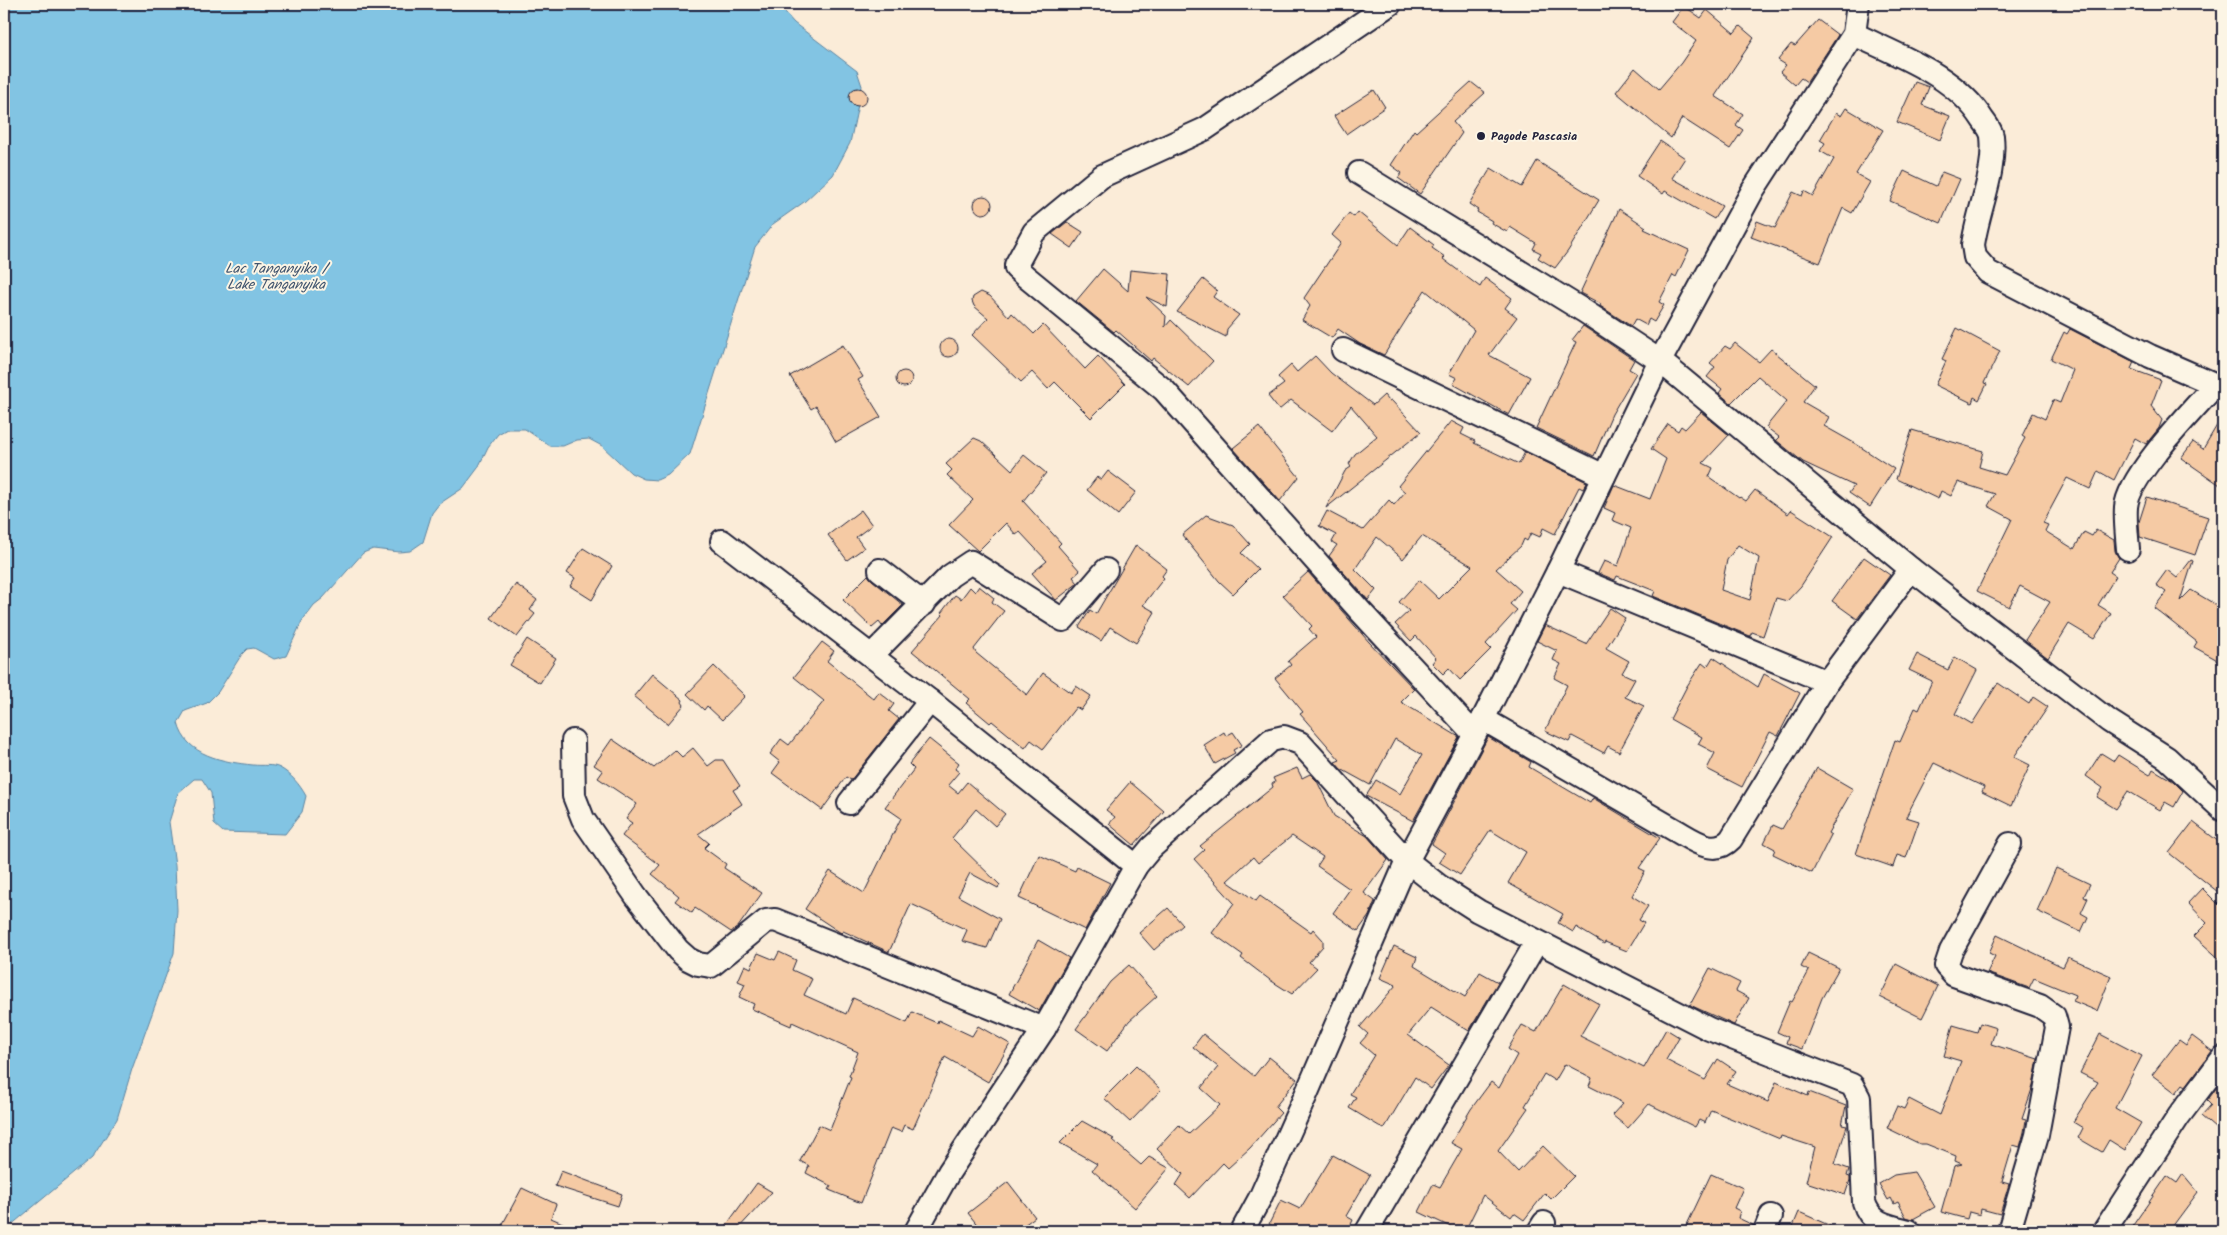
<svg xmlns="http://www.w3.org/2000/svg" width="2227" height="1235" font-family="Kalam,sans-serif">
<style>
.water{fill:#82c4e3;stroke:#5c83a0}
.building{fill:#f5caa4;stroke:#22223b;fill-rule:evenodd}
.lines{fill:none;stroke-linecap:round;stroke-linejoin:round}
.minor-casing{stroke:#22223b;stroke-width:26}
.minor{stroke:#fcf5e5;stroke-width:22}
.poi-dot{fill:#22223b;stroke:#fcf5e5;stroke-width:2}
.labels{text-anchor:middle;stroke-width:4;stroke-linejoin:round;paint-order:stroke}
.poi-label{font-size:12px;font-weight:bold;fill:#22223b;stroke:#fcf5e5;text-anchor:start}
.water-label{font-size:14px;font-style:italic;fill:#3f536d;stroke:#fcf5e5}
</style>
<rect width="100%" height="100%" fill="#fbecd8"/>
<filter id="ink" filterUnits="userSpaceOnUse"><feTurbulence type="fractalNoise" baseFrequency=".02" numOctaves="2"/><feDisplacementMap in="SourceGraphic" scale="10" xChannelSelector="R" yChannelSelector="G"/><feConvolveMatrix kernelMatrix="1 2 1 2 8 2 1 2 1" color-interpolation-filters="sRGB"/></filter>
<g filter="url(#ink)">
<path class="water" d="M4,4H777L794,23L857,71L862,86L850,143L833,175L804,202L773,224L755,247L690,454L668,475L657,480L644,479L631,473L602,446L589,439L577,440L563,446H550L525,429H507L498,434L488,447L478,468L463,488L439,504L432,513L423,542L410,551L399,552L373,549L363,553L323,598L314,605L302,621L286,656L274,659L254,648L247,649L242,654L218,692L207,703L185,711L178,723C186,756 224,762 253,765C262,766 272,764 280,768C291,774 300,785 306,796L302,812L285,834L223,832L214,824L211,793L202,779H194L178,793L169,822L175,865L177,910L174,953L132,1069L117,1119L92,1158L4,1231Z"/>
<g class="building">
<path d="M1684,6L1701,18L1707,10L1734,33L1740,26L1754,38L1715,96L1743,114L1736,125L1743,130L1730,149L1682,118L1671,138L1616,92L1635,68L1659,89L1681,63L1696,41L1672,22Z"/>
<path d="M1818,20L1838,35L1807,82L1801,78L1795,85L1780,72L1786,65L1778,60L1791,44L1795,46Z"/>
<path d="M1471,82L1485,93L1453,122L1462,133L1420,194L1398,178L1402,173L1391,165L1414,130L1416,132Z"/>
<path d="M1915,82L1929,87L1922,105L1950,116L1940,140L1897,122Z"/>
<circle cx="858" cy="97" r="9"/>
<path d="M1374,90L1385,107L1346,134L1334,116Z"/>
<path d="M1846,108L1883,130L1856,174L1870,182L1852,213L1843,208L1820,263L1751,237L1757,221L1775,228L1793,192L1802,196L1804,191L1813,196L1834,159L1820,151L1825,143L1820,140L1836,113L1841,116Z"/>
<path d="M1660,141L1685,158L1672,178L1722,206L1714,219L1665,191L1663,194L1637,176Z"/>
<path d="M1537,161L1599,200L1568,251L1555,268L1538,258L1541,253L1533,249L1536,243L1510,227L1507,232L1491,223L1492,221L1477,212L1478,210L1469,204L1491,168L1522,187Z"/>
<path d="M1904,171L1936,186L1942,172L1960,179L1941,223L1890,201Z"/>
<circle cx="983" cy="205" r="9"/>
<path d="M1619,209L1646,227L1644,229L1689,250L1676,277L1673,275L1659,302L1664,305L1654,322L1649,319L1646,325L1635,319L1631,326L1600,306L1601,304L1580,293Z"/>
<path d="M1358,212L1398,245L1410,227L1434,245L1432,248L1445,257L1443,259L1480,287L1485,278L1512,298L1505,308L1517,317L1489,355L1530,377L1509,415L1453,384L1457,378L1449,374L1474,330L1425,290L1384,355L1360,344L1338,329L1332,338L1302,320L1310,306L1304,298L1341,243L1332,235L1349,213L1354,217Z"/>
<path d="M1067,222L1083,232L1072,248L1052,234Z"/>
<path d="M1103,269L1128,291L1130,270L1170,274L1167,307L1146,297L1166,316L1165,327L1171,320L1213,361L1189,387L1153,358L1151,361L1116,330L1114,332L1076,301Z"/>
<path d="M1203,279L1217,291L1213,297L1239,315L1227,329L1226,337L1177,312Z"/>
<path d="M981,292L990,296L1009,317L1012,313L1034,334L1043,325L1085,369L1098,356L1125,384L1091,418L1055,382L1048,389L1032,372L1021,382L972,335L988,318L974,306L972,301L973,297Z"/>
<path d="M1583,326L1634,360L1629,369L1636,373L1612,414L1594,456L1536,428L1576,342L1572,340Z"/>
<path d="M1957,328L2000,351L1984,383L1987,384L1979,400L1974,397L1972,403L1935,385L1946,361L1942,359Z"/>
<path d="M2070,329L2134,362L2131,369L2161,380L2151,406L2162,420L2159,428L2146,444L2135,438L2114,480L2098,471L2090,489L2067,478L2043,523L2048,525L2045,531L2074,549L2084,532L2092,536L2096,530L2114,540L2115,551L2119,558L2110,572L2116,576L2098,605L2111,613L2094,639L2069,624L2048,658L2025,640L2050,602L2020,586L2009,607L1977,591L2012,519L1988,506L1995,494L1958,482L1951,496L1941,491L1938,499L1896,479L1912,430L1983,451L1979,467L2005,475L2025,438L2022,436L2033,413L2045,419L2053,400L2060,403L2073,370L2051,359L2064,332L2067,334Z"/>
<circle cx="949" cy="348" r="9"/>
<path d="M1735,343L1759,362L1771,349L1815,385L1803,402L1829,417L1824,426L1856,444L1894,469L1870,507L1849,493L1854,486L1803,462L1776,440L1779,437L1766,427L1787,401L1758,376L1731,403L1719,393L1722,389L1707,377L1715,367L1710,363L1725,346L1730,349Z"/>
<path d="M843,345L863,377L858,380L881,417L836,442L816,406L811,409L790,376Z"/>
<path d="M1315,356L1331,373L1373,405L1384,395L1389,401L1391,400L1421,432L1326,508L1345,471L1351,467L1349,464L1355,454L1377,436L1351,406L1332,431L1291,400L1279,410L1268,396L1284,384L1278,377L1291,365L1297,372Z"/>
<circle cx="904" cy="379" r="8"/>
<path d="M1701,412L1729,435L1703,463L1713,468L1709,477L1739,498L1740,497L1746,501L1755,490L1788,514L1791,510L1833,537L1801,586L1787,601L1776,598L1763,636L1752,632L1750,636L1653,596L1655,591L1617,576L1615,580L1598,573L1604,561L1618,566L1631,528L1612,520L1615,513L1604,508L1614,485L1650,499L1666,459L1651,449L1668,424L1678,431L1681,426L1685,429ZM1738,545L1759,558L1750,600L1721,590L1727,560Z"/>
<path d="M2223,415V487L2181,458L2193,442L2203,449Z"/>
<path d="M1451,421L1464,428L1461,434L1475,441L1474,443L1519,464L1525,452L1587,482L1583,489L1579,487L1555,534L1543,528L1540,537L1531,533L1527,541L1524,539L1521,546L1496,569L1521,591L1510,604L1517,610L1486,644L1491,649L1460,680L1449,668L1443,674L1432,663L1436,658L1416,636L1411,641L1395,624L1409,611L1399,602L1419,580L1439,599L1472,566L1422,536L1403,559L1377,537L1355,569L1376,590L1368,600L1329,556L1337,545L1332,542L1336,535L1319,526L1327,511L1363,530L1389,500L1394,505L1405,492L1398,486Z"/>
<path d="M1259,427L1299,477L1280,501L1233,448Z"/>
<path d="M974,438L981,441L1012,470L1024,455L1046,473L1023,501L1061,543L1058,546L1080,571L1073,577L1078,583L1056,600L1032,573L1047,561L1020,532L1016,535L1006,523L978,551L949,525L973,500L947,475L952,470L946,464Z"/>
<path d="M1108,471L1136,492L1118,515L1087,490L1097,477L1101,480Z"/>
<path d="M2147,497L2208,517L2195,555L2140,537L2139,522Z"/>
<path d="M861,510L872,525L856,537L864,548L847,560L828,535Z"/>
<path d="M1206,515L1233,525L1250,544L1241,553L1258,569L1233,594L1219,581L1182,535Z"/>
<path d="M1136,545L1167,569L1162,576L1164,578L1143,605L1155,612L1136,643L1110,627L1101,641L1079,627L1090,610L1096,614Z"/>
<path d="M583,548L612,566L592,600L570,586L575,578L567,573Z"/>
<path d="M1864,557L1890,575L1857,619L1832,601Z"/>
<path d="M2191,560L2193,561L2180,601L2191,590L2223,609V663L2194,647L2197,642L2154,608L2166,592L2156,585L2167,570L2177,578Z"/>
<path d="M1308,572L1369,642L1414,689L1401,702L1459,737L1413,821L1366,796L1376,780L1400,794L1422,755L1395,739L1370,785L1341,769L1335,762L1340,760L1300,714L1303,712L1275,678L1291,665L1288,661L1316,637L1309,629L1312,626L1283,595Z"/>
<path d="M868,575L872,580L903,605L882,626L879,622L872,628L843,600Z"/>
<path d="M516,584L537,600L530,610L535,614L517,637L491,618Z"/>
<path d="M979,586L994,598L992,602L1004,611L974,649L976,653L1027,695L1043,673L1071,693L1076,686L1091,696L1081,710L1076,707L1043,749L1031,740L1025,748L992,721L990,723L966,703L970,699L912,651L943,615L941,613L955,595L961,599L970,587L975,592Z"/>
<path d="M1610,608L1625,618L1606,648L1629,661L1622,673L1635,679L1625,697L1644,706L1619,752L1608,746L1604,753L1572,736L1569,742L1545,731L1567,685L1554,678L1561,664L1553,660L1557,651L1537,641L1545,625L1586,644Z"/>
<path d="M527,639L556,658L540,683L510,665Z"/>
<path d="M822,642L834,651L827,661L874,699L879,692L894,704L889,711L899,719L851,780L846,777L822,810L772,773L780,762L770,754L781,739L789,745L824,701L794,677Z"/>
<path d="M1917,654L1948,670L1955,657L1977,670L1955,714L1972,724L1998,683L2029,704L2033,697L2048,707L2014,757L2030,765L2011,806L1982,792L1984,787L1934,763L1906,817L1919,821L1906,858L1897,855L1893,867L1856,854L1895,740L1900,742L1915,708L1919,710L1932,681L1909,670Z"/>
<path d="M1713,657L1758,687L1764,674L1800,693L1778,736L1770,732L1742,787L1707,769L1715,753L1698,744L1702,737L1670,719L1687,686L1702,663L1707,667Z"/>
<path d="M714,666L745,696L722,720L707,706L704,710L687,694Z"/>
<path d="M652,674L683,700L682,702L684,705L668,724L634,696Z"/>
<path d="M1224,732L1226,736L1233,732L1242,745L1233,750L1235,753L1215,764L1204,745Z"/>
<path d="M1488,737L1531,762L1529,767L1590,803L1593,798L1660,838L1639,868L1645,871L1632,896L1648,906L1639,920L1644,923L1627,951L1605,942L1604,944L1576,927L1573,932L1558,923L1563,914L1508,883L1526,852L1490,830L1460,875L1439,862L1445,853L1432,844Z"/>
<path d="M612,739L654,768L675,750L682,757L693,748L708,766L716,760H723L740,786L733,790L742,804L698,834L709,843L704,848L726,864L724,868L762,893L738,927L731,932L695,908L692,913L675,901L679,896L652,874L660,865L622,836L632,823L626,819L637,804L598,778L603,771L594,765Z"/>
<path d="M929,739L959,763L955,769L959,772L948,785L958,793L967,782L1005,814L995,826L976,809L952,838L1000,885L998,888L970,873L958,896L1000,919L987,948L962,941L967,930L911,904L889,952L843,931L841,933L805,909L830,871L864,893L901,818L885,807L914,769L909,764Z"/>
<path d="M2101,753L2114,761L2118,755L2150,775L2153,769L2173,781L2183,791L2174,807L2165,802L2160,810L2128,791L2116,809L2097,797L2103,788L2086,776Z"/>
<path d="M1297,768L1302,778L1310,774L1317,781L1334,816L1367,836L1388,860L1364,893L1375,901L1369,916L1358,931L1333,913L1350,889L1317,866L1323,857L1292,836L1258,863L1253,857L1227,881L1256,901L1260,896L1311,932L1313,929L1323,940V946L1309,962L1317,968L1292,994L1270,980L1241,958L1243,955L1212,933L1234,903L1194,859L1204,850L1200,846L1273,787L1272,784L1275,782L1273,778Z"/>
<path d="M1817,768L1853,789L1828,833L1831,835L1812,873L1773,854L1775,849L1764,843L1773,825L1782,829Z"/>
<path d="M1130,782L1164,811L1134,845L1109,824L1115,817L1106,810Z"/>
<path d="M2193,822L2223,845V896L2169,853Z"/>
<path d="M1039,855L1075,871L1077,867L1110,883L1085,930L1019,898Z"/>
<path d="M2056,868L2090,884L2084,896L2088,898L2081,913L2088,917L2081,932L2037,911Z"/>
<path d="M2202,888L2222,908L2223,907V962L2194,936L2207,923L2188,903Z"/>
<path d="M1168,908L1183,925L1154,950L1139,933Z"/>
<path d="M1997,935L2063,967L2068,957L2111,976L2097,1011L2073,1001L2075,995L2034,978L2029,988L1987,973L1995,956L1989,953Z"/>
<path d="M1038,940L1069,958L1039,1011L1009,994Z"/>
<path d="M1394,946L1417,957L1414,966L1465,997L1480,972L1498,982L1469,1031L1431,1007L1408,1035L1449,1065L1431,1089L1415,1077L1384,1129L1349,1108L1356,1097L1350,1094L1374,1055L1360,1043L1368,1034L1360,1027L1396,985L1380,978Z"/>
<path d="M779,952L796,960L792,970L812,979L804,995L846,1014L853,998L907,1023L912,1012L937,1023L938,1020L972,1036L978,1026L1010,1044L988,1082L945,1057L913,1129L904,1125L901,1132L891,1128L861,1203L829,1190L831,1186L806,1173L809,1166L800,1161L819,1125L830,1130L851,1077L849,1076L858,1052L792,1022L791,1026L752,1009L754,1004L739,997L745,984L738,981L745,965L751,968L758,953L775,960Z"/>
<path d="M1808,953L1839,968L1822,998L1802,1049L1786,1043L1788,1037L1777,1032L1790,1001L1792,1002L1809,971L1801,967Z"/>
<path d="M1896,964L1938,986L1922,1018L1880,997Z"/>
<path d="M1129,965L1157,996L1129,1021L1107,1051L1076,1029L1110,982Z"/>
<path d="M1710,968L1740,983L1736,991L1749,998L1734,1025L1690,1005Z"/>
<path d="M1564,984L1599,1004L1580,1036L1644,1068L1666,1029L1679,1037L1666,1060L1705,1080L1718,1059L1736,1071L1727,1084L1768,1102L1776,1082L1808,1096L1809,1092L1846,1106L1842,1125L1847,1126L1835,1164L1849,1169L1847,1176L1850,1177V1180L1845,1195L1806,1182L1815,1147L1781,1136L1780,1139L1711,1110L1705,1123L1699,1120L1695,1127L1649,1104L1628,1128L1612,1115L1623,1103L1589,1086L1592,1078L1565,1064L1555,1081L1544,1074L1525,1106L1528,1108L1498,1151L1518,1172L1543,1146L1574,1176L1551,1199L1545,1193L1524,1220L1514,1213L1511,1217L1483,1195L1465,1231H1459L1419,1212L1433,1184L1440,1187L1462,1149L1451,1143L1471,1109L1491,1082L1499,1088L1517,1055L1508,1049L1522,1025L1536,1032Z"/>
<path d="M1980,1023L1996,1028L1991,1044L2038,1059L2033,1086L2022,1119L2026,1120L2024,1132L2020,1147L2013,1145L2002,1182L2009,1184L2000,1214L1981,1209L1980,1215L1969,1212L1967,1219L1941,1212L1954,1166L1962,1164L1955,1161L1956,1156L1926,1144H1920L1887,1128L1897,1106L1904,1109L1909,1099L1940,1115L1961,1061L1944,1056L1953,1025L1977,1032Z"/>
<path d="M1203,1034L1254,1076L1269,1057L1297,1079L1275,1107L1281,1113L1250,1148L1228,1168L1223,1163L1190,1198L1176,1185L1183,1174L1157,1149L1179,1125L1189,1134L1220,1105L1201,1088L1218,1067L1193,1047Z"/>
<path d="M2100,1034L2142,1056L2115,1108L2141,1123L2125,1150L2109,1140L2102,1152L2078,1138L2083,1128L2073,1122L2098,1082L2080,1073Z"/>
<path d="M2192,1036L2212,1051L2186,1086L2183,1084L2176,1093L2152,1075L2179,1040L2186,1045Z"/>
<path d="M1136,1066L1161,1090L1130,1122L1104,1098Z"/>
<path d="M2223,1079V1135L2201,1116L2211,1105L2207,1101Z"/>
<path d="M1082,1121L1114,1139L1112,1140L1141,1165L1149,1157L1169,1168L1135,1208L1092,1170L1097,1164L1060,1143Z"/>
<path d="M1333,1155L1370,1175L1346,1216L1353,1220L1348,1231H1284L1269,1224L1281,1200L1300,1209Z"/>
<path d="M561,1171L622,1194L618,1206L555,1186Z"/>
<path d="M1914,1172L1935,1207L1913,1219L1906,1217L1898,1202L1894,1204L1891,1198L1888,1200L1879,1184L1894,1175Z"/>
<path d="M1711,1174L1743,1188L1734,1208L1740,1211L1738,1218L1753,1225L1752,1231H1684Z"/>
<path d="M2183,1174L2198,1192L2169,1231H2129L2167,1176L2177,1183Z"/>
<path d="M1008,1182L1035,1217L1016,1231H982L968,1213Z"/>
<path d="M757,1183L772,1192L736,1231H722Z"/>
<path d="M522,1188L556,1204L551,1218L581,1231H499Z"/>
<path d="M1799,1212L1842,1231H1791Z"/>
</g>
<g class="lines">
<defs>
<g id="minor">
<path d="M1390,4L1205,129L1102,176L1034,232L1016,265V268L1025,276L1164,390L1362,613L1474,734"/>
<path d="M1854,34C1899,56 1955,75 1983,120C1986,124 1991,130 1992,136C1996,173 1978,209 1973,245L1975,257L1988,272L2150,356L2223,388"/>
<path d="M1359,173L1584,311L1660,361L1911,569L2109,721L2167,758L2223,810"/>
<path d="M1343,350L1604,476"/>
<path d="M722,541L930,701L1136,866"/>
<path d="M2128,549C2127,536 2125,521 2126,507C2128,476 2194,409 2216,384"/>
<path d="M880,570L924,604"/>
<path d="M1558,571L1827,682L1911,569"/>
<path d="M872,655L950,576L971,562L1063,620L1106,570"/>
<path d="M1483,719L1675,830C1693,840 1714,857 1731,839L1827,682"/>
<path d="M573,741L574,796L583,819L636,896L678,950L688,959L698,964L711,966L766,921L775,920L1044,1029"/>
<path d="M849,803L930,701"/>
<path d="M916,1231L949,1172L1044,1029L1136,866L1151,848L1271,740L1284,737L1300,743L1407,861L1439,886L1478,911L1709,1029L1852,1085L1859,1098L1864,1202C1870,1224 1889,1226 1909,1231"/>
<path d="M1242,1231L1260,1198L1305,1097L1407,861L1483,719L1558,571L1660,361L1753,190L1854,34L1858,4"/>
<path d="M1367,1231L1536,943"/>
<path d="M1539,1231L1544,1223"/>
<path d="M1765,1231L1771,1216"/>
<path d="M2009,1231L2037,1135L2057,1027L2054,1016L2040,1006L1954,975L1946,966L1951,951L2010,844"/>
<path d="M2104,1231L2179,1116L2223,1058"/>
</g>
</defs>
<use href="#minor" class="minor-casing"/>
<use href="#minor" class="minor"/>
</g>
</g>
<circle class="poi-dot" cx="1481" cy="136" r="5"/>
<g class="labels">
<g class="poi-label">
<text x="1491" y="140">Pagode Pascasia</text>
</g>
<g class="water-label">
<text x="276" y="273">Lac Tanganyika /<tspan x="276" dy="16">Lake Tanganyika</tspan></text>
</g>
</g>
<rect width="2227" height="1235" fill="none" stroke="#fcf5e5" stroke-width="20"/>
<rect x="10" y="10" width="2207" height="1215" fill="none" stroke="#22223b" stroke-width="2" filter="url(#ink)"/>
</svg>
